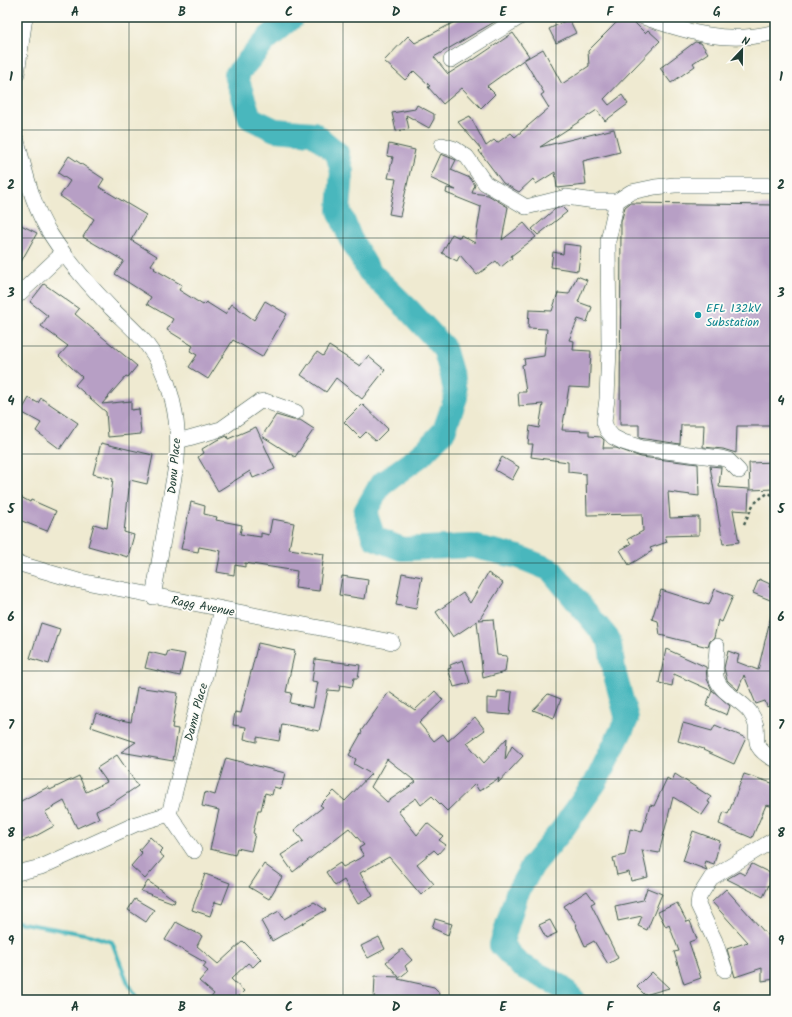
<svg xmlns="http://www.w3.org/2000/svg" width="792" height="1017" font-family="Kalam,sans-serif">
<style>
.lines{fill:none;stroke-linecap:round;stroke-linejoin:round}
.stream{stroke:#48b7bd;stroke-width:4}
.river{stroke:#48b7bd;stroke-width:24}
.building{fill:#b79fc5;fill-rule:evenodd}
.minor-casing{stroke:#3e574c;stroke-width:16}
.path{stroke:#3e574c;stroke-width:2.5;stroke-dasharray:3 3;stroke-linecap:butt}
.minor{stroke:#fff;stroke-width:15}
.grid{fill:none;stroke:#1f3d34;stroke-width:1;stroke-opacity:0.55}
.culture-dot{fill:#0f9aa8;stroke:#fdfcf7;stroke-width:1.5}
.labels{text-anchor:middle;stroke-width:3.5;stroke-linejoin:round;paint-order:stroke}
.culture-label{font-size:12px;fill:#0d838f;stroke:#fdfcf7;text-anchor:start}
.street-label{font-size:12px;fill:#1f3d34;stroke:#fdfcf7}
.neatline{fill:none;stroke:#1f3d34;stroke-width:1.5}
.grid-label{font-size:13px;text-anchor:middle;font-weight:bold;fill:#1f3d34}
</style>
<rect width="100%" height="100%" fill="#fdfcf7"/>
<filter id="ink" filterUnits="userSpaceOnUse"><feTurbulence type="fractalNoise" baseFrequency=".025" numOctaves="2"/><feDisplacementMap in="SourceGraphic" scale="8" xChannelSelector="R" yChannelSelector="G"/><feConvolveMatrix kernelMatrix="1 2 1 2 8 2 1 2 1" color-interpolation-filters="sRGB"/></filter>
<filter id="wash" filterUnits="userSpaceOnUse"><feTurbulence type="fractalNoise" baseFrequency=".012" numOctaves="4" result="noise"/><feDisplacementMap in="SourceGraphic" scale="16" xChannelSelector="R" yChannelSelector="G"/><feGaussianBlur stdDeviation="0.9" result="paint"/><feColorMatrix in="noise" values="0 0 0 0 0 0 0 0 0 0 0 0 0 0 0 0 0 1.4 0 .05"/><feComposite in="paint" operator="in"/></filter>
<g filter="url(#wash)">
<rect width="100%" height="100%" fill="#efead1"/>
<g class="lines">
<path class="stream" d="M17,922L90,935L112,942L128,983L139,1000"/>
<path class="river" d="M293,17L267,39L236,75L250,118L275,130L313,133L337,153L342,172L339,210L350,238L369,271L408,309L444,348L452,376L456,397L444,431L420,456L381,484L365,512L374,538L402,549L472,546L519,557L551,570L609,640L615,675L627,719L597,780L562,830L533,865L517,893L501,945L520,965L559,985L574,1000"/>
</g>
<g id="blocks">
<g class="building">
<path d="M464,17H503L434,57L448,74L472,59L473,60L513,33L529,56L487,86L495,94L481,108L462,88L443,104L428,87L430,86L414,71L405,80L384,61L408,36L415,43Z"/>
<path d="M622,17H629L645,33L648,30L660,41L604,99L609,105L622,95L628,104L605,121L597,110L540,147L614,129L620,152L583,161L586,185L557,188L555,172L536,184L533,179L519,192L503,183L479,151L481,149L458,122L470,116L486,146L494,140L497,143L511,133L515,137L549,108L541,95L544,93L524,60L543,49L562,84L589,66L588,51Z"/>
<path d="M569,19L576,33L556,43L549,29Z"/>
<path d="M695,42L701,43L708,53L693,63L695,66L671,83L660,68Z"/>
<path d="M417,105L434,114V119L429,128L406,115L409,129L396,131L392,113L415,109Z"/>
<path d="M389,144L415,150L400,216L389,214L396,179L388,178L393,157L387,156Z"/>
<path d="M441,154L456,160L451,170L470,178L475,185L472,193L488,195L508,207L502,240L524,223L536,237L511,256L512,258L501,267L496,261L477,275L460,255L457,261L442,253L452,234L460,238L461,235L475,243L481,207L446,193L447,188L456,190L430,178Z"/>
<path d="M69,156L104,179L99,187L146,215L131,240L157,256L151,265L155,268L154,269L182,285L179,290L203,305L206,302L225,314L232,304L254,320L265,301L287,314L262,357L233,340L208,379L189,367L197,355L190,351L193,346L167,330L173,319L147,304L151,297L115,274L124,261L83,237L94,219L60,196L70,181L58,173Z"/>
<path d="M630,203L775,205V426H737L736,453L723,449L703,447L704,425H681L680,444L639,438V425H620L621,222L625,207Z"/>
<path d="M562,207L567,212L538,235L532,229L555,209Z"/>
<path d="M17,223L37,233L17,269Z"/>
<path d="M564,244L581,246L578,271L551,267L553,252L563,254Z"/>
<path d="M577,276L587,280L578,302L592,307L587,322L578,319L569,340L574,341L573,350L591,351L589,388L569,387L562,430L589,431V436L601,437L604,440L603,448H616L641,457L698,464L699,496L668,492L670,518L699,517V535L665,536L667,542L650,548L652,551L629,565L620,550L631,544L628,539L643,531L642,514L587,515L586,474L568,472V462L531,457L533,444H528L530,426L539,428L543,404L519,406L518,392H526L522,365L525,364L524,359L544,356L547,329L528,328L529,310L552,311L558,293L569,294Z"/>
<path d="M44,284L79,309L75,314L137,366L128,377L126,376L102,404L131,401V410L139,409L141,434L108,437L106,412L75,385L82,377L59,356L68,346L41,326L48,316L30,302Z"/>
<path d="M329,346L360,366L368,356L385,370L362,399L336,378L326,392L301,375L317,352L323,356Z"/>
<path d="M29,398L38,403L41,398L78,423L60,449L36,431L41,423L21,412Z"/>
<path d="M362,404L388,429L376,441L366,432L360,438L344,422Z"/>
<path d="M276,415L293,420H300L314,429L295,457L262,436Z"/>
<path d="M256,427L275,469L253,478L250,471L218,491L198,457L204,453L202,449L217,440L227,436L228,439Z"/>
<path d="M101,443L153,455L147,484L130,480L124,532L134,535L128,557L88,546L94,524L107,528L113,479L93,474Z"/>
<path d="M502,457L519,467L512,480L495,470Z"/>
<path d="M775,462V489L750,490L749,463Z"/>
<path d="M710,466L721,467L719,487L749,489L748,511L733,510L739,542L723,544Z"/>
<path d="M17,495L30,502L31,500L56,511L47,531L17,519Z"/>
<path d="M191,502L205,506L204,514L217,517L216,520L242,525L240,534L261,537V533L269,535L272,519L294,523L289,549L324,554L319,591L295,588L297,571L245,563V567L235,565L234,575L217,572L221,551L199,547L198,552L181,549Z"/>
<path d="M402,573L422,577L416,609L396,605Z"/>
<path d="M488,573L503,583L479,620L493,619L497,655L507,656L505,672L483,678L477,621L453,637L436,612L463,593L470,603Z"/>
<path d="M342,576L368,580L365,599L339,595Z"/>
<path d="M759,579L770,584L769,587L775,592V602L753,593Z"/>
<path d="M715,589L733,596L722,622L718,620L714,638L710,641L708,647L660,635L658,621L652,619L661,590L709,605Z"/>
<path d="M771,616H775V703L767,707L765,701L756,704L744,675L738,690L727,680L724,668L728,651L739,655L737,662L758,670Z"/>
<path d="M41,623L60,629L49,664L30,658Z"/>
<path d="M258,643L295,651L286,692L292,693L290,703L313,708L318,682L312,681L315,659L360,665L358,678H354L352,687L340,685L339,691L328,690L319,731L282,724L279,741L257,737V742L244,739L246,727L233,725L235,712L241,713Z"/>
<path d="M666,649L706,667L707,679L712,690L730,706L727,715L706,706L712,691L674,674L672,686L659,683Z"/>
<path d="M168,651L185,654L180,676L145,668L149,652L166,656Z"/>
<path d="M463,660L470,683L454,687L448,669L451,668L450,665Z"/>
<path d="M137,687L178,693L172,728L178,729L173,761L121,752L136,742L91,727L96,713L120,721L121,720L131,722Z"/>
<path d="M435,691L443,700L419,723L434,741L443,734L448,741L475,717L485,730L467,743L484,763L507,738L505,760L512,746L523,756L498,783L499,778L479,791L475,784L447,811L432,796L421,805L416,798L398,811L417,835L427,823L443,836L439,840L446,845L438,854L434,850L417,864L434,884L421,895L389,857L360,873L373,896L358,904L344,880L335,886L326,872L340,863L343,867L364,856L359,848L364,845L349,828L293,872L281,855L303,841L294,830L323,807L320,805L334,791L345,801L371,774L354,764L356,759L349,755L362,732L361,731L389,692L415,710ZM387,759L416,782L387,802L371,787Z"/>
<path d="M498,691L512,692L510,715L487,713V698L497,699Z"/>
<path d="M548,694L561,699L554,718L533,710Z"/>
<path d="M683,723L712,731L715,725L746,738L734,764L703,750L704,749L678,741Z"/>
<path d="M117,755L138,786L111,804L96,811L99,818L77,828L64,801L45,812L54,826L34,837L17,843V803L48,787L50,790L79,776L86,792L107,782L97,768Z"/>
<path d="M226,758L285,773L281,789L274,787L272,795L265,793L261,810H258L253,833L255,834L251,851L237,848L235,855L210,849L219,810L202,806L205,792L215,795Z"/>
<path d="M675,774L711,797L708,802L710,803L702,815L673,797L659,853L642,850L648,877L631,881L629,872L617,875L613,858L625,855L630,829L642,832L650,805L654,806L667,778L672,781Z"/>
<path d="M744,774L775,784V807L766,805L752,838L719,824L724,812L728,814Z"/>
<path d="M693,831L720,841L714,864L705,861L704,864L707,870L683,861Z"/>
<path d="M150,837L163,849L159,853L164,857L145,879L131,866L142,853L139,850Z"/>
<path d="M264,864L282,877L269,899L249,887Z"/>
<path d="M752,864L774,875L763,897L727,879L739,872L745,875Z"/>
<path d="M205,874L230,883L222,904L215,902L210,916L192,910Z"/>
<path d="M148,881L175,900L174,903L141,891Z"/>
<path d="M647,888L662,894L647,930L638,926L642,916L618,921L615,906L643,900Z"/>
<path d="M726,889L767,935L775,930V979L762,981V968L735,977L727,949L748,942L712,902Z"/>
<path d="M587,891L595,902L591,904L618,958L608,964L594,941L585,946L576,926L577,925L564,906Z"/>
<path d="M135,899L154,910L146,922L128,910Z"/>
<path d="M314,902L326,910L272,941L261,921L279,911L284,919Z"/>
<path d="M677,903L687,922L690,921L697,939L689,942L701,978L684,984L674,952L679,951L669,925L666,927L658,912Z"/>
<path d="M435,919L452,924L448,935L432,928Z"/>
<path d="M550,920L557,933L546,938L539,925Z"/>
<path d="M176,922L202,936L197,946L218,964L243,941L261,959L253,967L248,963L231,979L244,991L235,1000H209L214,994L199,981L208,971L203,967L206,963L165,940Z"/>
<path d="M379,937L385,949L368,958L361,946Z"/>
<path d="M402,949L412,960L405,966L408,971L398,979L434,987L439,992L438,1000H416L397,996V1000H374L375,976L399,977L386,962Z"/>
<path d="M652,972L669,988L645,995L637,987Z"/>
</g>
</g>
</g>
<g filter="url(#ink)">
<use href="#blocks" fill-opacity="0" stroke="#3e574c" stroke-width="1"/>
<g class="lines">
<defs>
<g id="minor">
<path d="M643,17C687,32 729,45 775,32"/>
<path d="M451,60L520,17"/>
<path d="M17,74L25,17"/>
<path d="M17,141C26,174 32,206 51,235C68,262 89,285 111,308C122,319 135,330 145,342C171,375 180,419 177,460L153,597"/>
<path d="M442,145L455,149L467,157L485,183L526,207L566,197L595,201H617"/>
<path d="M17,296L63,253"/>
<path d="M178,441L221,429L259,402L265,401L296,412"/>
<path d="M739,471L728,460L721,458L642,448L623,442L613,437L607,430L604,422L607,399L609,348L608,241L617,201L631,192L655,187L675,185H775"/>
<path d="M17,563L75,580L392,642"/>
<path d="M717,646C717,657 713,670 717,680C723,695 741,699 750,712C766,735 743,743 775,760"/>
<path d="M169,814L222,610"/>
<path d="M169,814L194,851"/>
<path d="M17,873L41,867L136,824L169,814"/>
<path d="M725,970L715,941L698,905L699,897L711,878L775,839"/>
</g>
</defs>
<use href="#minor" class="minor-casing"/>
<path class="path" d="M744,524L753,505L758,500L768,493L775,496"/>
<use href="#minor" class="minor"/>
</g>
</g>
<path class="grid" d="M129,17V1000M236,17V1000M343,17V1000M449,17V1000M556,17V1000M663,17V1000M17,130H775M17,238H775M17,346H775M17,454H775M17,563H775M17,671H775M17,779H775M17,887H775"/>
<circle class="culture-dot" cx="698" cy="315" r="4"/>
<g class="labels">
<g class="culture-label">
<text x="706" y="312">EFL 132kV<tspan x="706" dy="14">Substation</tspan></text>
</g>
<g class="street-label">
<text transform="translate(174 466) rotate(-85)" y="4">Donu Place</text>
<text transform="translate(203 606) rotate(11)" y="4">Ragg Avenue</text>
<text transform="translate(196 712) rotate(-75)" y="4">Damu Place</text>
</g>
</g>
<rect width="792" height="1017" fill="none" stroke="#fdfcf7" stroke-width="44"/>
<g transform="translate(742 50) rotate(22)" stroke="#fdfcf7" stroke-width="3" paint-order="stroke">
<path d="M0-3L7 15L0 10L-7 15Z" fill="#1f3d34"/>
<text y="-6" font-size="11" font-weight="bold" text-anchor="middle" fill="#1f3d34">N</text>
</g>
<rect x="22" y="22" width="748" height="973" class="neatline"/>
<g class="grid-label">
<text x="75" y="16">A</text>
<text x="182" y="16">B</text>
<text x="289" y="16">C</text>
<text x="396" y="16">D</text>
<text x="503" y="16">E</text>
<text x="610" y="16">F</text>
<text x="717" y="16">G</text>
<text x="11" y="81">1</text>
<text x="781" y="81">1</text>
<text x="11" y="189">2</text>
<text x="781" y="189">2</text>
<text x="11" y="297">3</text>
<text x="781" y="297">3</text>
<text x="11" y="405">4</text>
<text x="781" y="405">4</text>
<text x="11" y="513">5</text>
<text x="781" y="513">5</text>
<text x="11" y="621">6</text>
<text x="781" y="621">6</text>
<text x="11" y="729">7</text>
<text x="781" y="729">7</text>
<text x="11" y="837">8</text>
<text x="781" y="837">8</text>
<text x="11" y="945">9</text>
<text x="781" y="945">9</text>
<text x="75" y="1011">A</text>
<text x="182" y="1011">B</text>
<text x="289" y="1011">C</text>
<text x="396" y="1011">D</text>
<text x="503" y="1011">E</text>
<text x="610" y="1011">F</text>
<text x="717" y="1011">G</text>
</g>
</svg>
